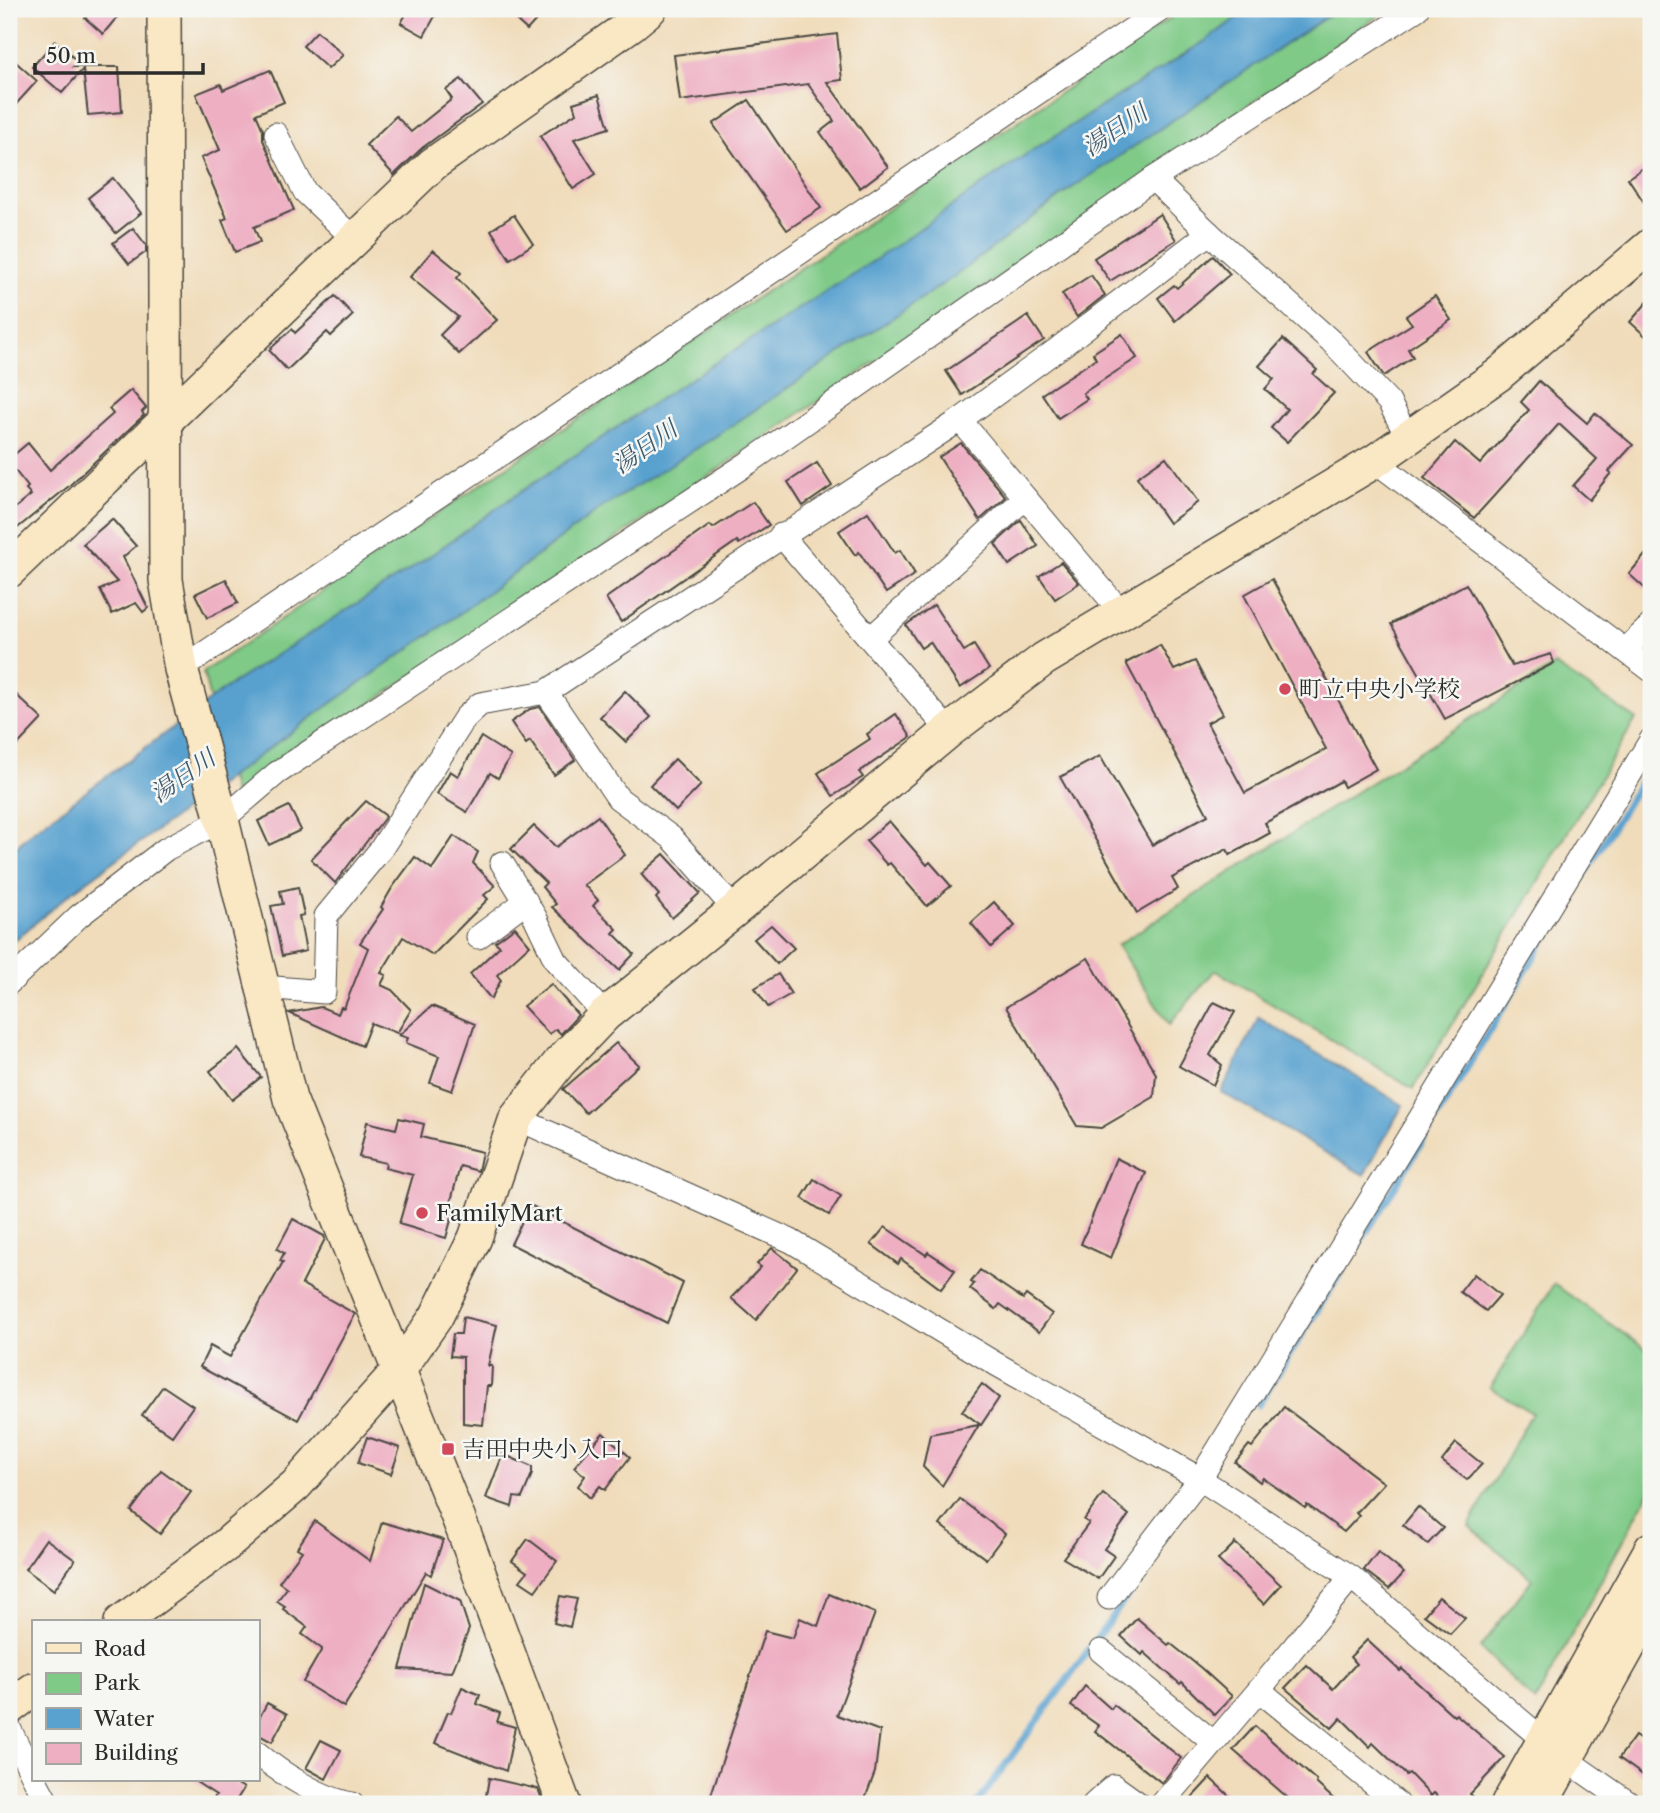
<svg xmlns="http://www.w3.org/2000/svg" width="1660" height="1813" font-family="'Libre Caslon Text','Noto Serif JP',serif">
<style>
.green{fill:#7fca87;stroke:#557a59;stroke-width:2}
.water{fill:#59a1cf;stroke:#42667d;stroke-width:2}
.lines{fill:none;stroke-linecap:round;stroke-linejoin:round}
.stream{stroke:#59a1cf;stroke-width:7}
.building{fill:#eeafc3}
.street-casing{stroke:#494640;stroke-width:25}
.secondary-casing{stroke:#494640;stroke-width:36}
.street{stroke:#fff;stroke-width:23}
.secondary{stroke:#fae7c3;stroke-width:33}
.poi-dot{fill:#d1495b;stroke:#f6f6f2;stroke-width:2.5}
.labels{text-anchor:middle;stroke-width:5;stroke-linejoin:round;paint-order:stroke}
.poi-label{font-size:23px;fill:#2b2b2b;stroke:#f6f6f2;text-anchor:start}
.water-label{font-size:24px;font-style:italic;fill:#3d5a6d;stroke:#f6f6f2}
</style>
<rect width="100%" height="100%" fill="#f6f6f2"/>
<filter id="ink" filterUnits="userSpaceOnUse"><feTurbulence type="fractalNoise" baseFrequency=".0143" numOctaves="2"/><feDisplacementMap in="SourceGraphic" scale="14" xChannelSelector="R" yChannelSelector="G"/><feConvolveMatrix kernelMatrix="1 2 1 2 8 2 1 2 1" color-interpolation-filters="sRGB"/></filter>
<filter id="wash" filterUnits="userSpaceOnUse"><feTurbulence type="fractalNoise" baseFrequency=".00686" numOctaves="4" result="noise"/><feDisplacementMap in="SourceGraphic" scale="28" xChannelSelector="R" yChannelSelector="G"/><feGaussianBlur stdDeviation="1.57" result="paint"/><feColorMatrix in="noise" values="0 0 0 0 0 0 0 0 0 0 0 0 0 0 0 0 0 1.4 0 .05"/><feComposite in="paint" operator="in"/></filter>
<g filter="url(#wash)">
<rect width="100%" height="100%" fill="#f0dcba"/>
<g class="green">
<path d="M1184,9H1388C1005,273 623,538 234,794L203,672Z"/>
<path d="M1555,665L1636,719L1413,1089L1215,970L1169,1025L1117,945Z"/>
<path d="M1554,1284L1651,1353V1489L1535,1702L1480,1648L1532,1579L1469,1526L1532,1413L1490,1388Z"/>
</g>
<g class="water">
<path d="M1249,9H1338L1069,190L955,276L710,440L603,507L459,614L322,710L72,892L9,945V854L29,834L230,685L420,563L507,501L673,390L878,258L1025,155L1205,41Z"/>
<path d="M1259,1018L1403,1105L1364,1175L1221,1092Z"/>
</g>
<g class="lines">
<g class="stream">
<path d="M1258,1405L1399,1180L1651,764"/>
<path d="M977,1804L1145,1572"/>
</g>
</g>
<g id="blocks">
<g class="building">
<path d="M93,9H124L103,34L85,18Z"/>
<path d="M409,9H439L424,36L401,23Z"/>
<path d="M504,9H546L527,30Z"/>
<path d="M317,31L343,55L328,69L303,46Z"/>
<path d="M837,34L842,80L827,82L888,167L860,188L820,132L834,121L808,84L680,101L674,55Z"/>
<path d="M55,41L78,62L73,67H119L122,112L88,115L83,69L62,93L32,67Z"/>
<path d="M9,56L37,81L9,112Z"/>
<path d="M270,70L284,102L256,114L263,130V140L294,210L254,227L260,242L235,252L222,220L227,218L201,158L220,150L196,94L221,84L223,90Z"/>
<path d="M461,79L482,104L422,148L394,175L366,145L396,116L411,132L452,99L446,90Z"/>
<path d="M599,95L609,128L574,139L596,174L573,189L540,136L576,113L573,103Z"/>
<path d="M749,100L821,208L787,230L713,124Z"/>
<path d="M1651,163V213L1628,178Z"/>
<path d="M113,178L141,213L116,233L88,198Z"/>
<path d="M1160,214L1176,240L1110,281L1094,258Z"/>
<path d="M514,215L533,244L510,259L491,230Z"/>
<path d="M133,228L146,245V252L129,264L113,243Z"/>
<path d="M433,250L461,273L457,278L497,320L459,354L440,335L458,317L410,277Z"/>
<path d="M1213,256L1230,274L1175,321L1158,298L1174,285L1177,288Z"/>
<path d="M1091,275L1105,295L1077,317L1062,294Z"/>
<path d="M335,296L353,315L331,336L327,332L287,370L269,350L292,329L295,333Z"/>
<path d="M1435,296L1451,320L1408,349L1413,357L1384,376L1368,352L1412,324L1406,316Z"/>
<path d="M1651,298V341L1630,322Z"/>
<path d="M1028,316L1044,340L962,395L946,371Z"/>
<path d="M1122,334L1137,358L1083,393L1087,399L1058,418L1042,394L1096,359L1093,353Z"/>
<path d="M1283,339L1317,370L1313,374L1334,393L1287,442L1271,428L1287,409L1265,389L1274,379L1259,366Z"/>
<path d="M1539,381L1587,423L1595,413L1633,445L1609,471L1611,473L1589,500L1573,486L1597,459L1559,424L1474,518L1424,478L1455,442L1480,464L1529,410L1521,402Z"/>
<path d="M131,390L146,408L142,412L144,415L69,486L9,535V513L31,495L26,489L28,487L9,463V459L28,443L50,470L113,414L109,409Z"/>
<path d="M961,443L1006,497L980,520L939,457Z"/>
<path d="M1166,457L1198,502L1169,523L1137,477Z"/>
<path d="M817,463L832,486L803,506L788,482Z"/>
<path d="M753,502L769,525L739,544L737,541L621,622L606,598L710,525L713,528Z"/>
<path d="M868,512L895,553L900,550L915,574L886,593L859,552L855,555L839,531Z"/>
<path d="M112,519L136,546L123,557L148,608L143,612L136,603L112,614L100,590L117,582L83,544Z"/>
<path d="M1021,520L1038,546L1009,565L995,544Z"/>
<path d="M1651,548V594L1629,574Z"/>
<path d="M1061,562L1079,583L1055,599L1039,576Z"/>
<path d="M226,579L238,603L207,618L195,594Z"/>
<path d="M1272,579L1376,769L1344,787L1341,781L1265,823L1270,833L1230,855L1227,849L1172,878L1178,889L1137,913L1060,777L1100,756L1152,845L1208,815L1126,663L1160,645L1174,670L1195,661L1223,714L1207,723L1245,793L1326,749L1244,595Z"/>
<path d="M1466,584L1512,666L1551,654L1554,663L1445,719L1391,624Z"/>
<path d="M934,605L964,651L974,645L989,669L960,688L930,642L921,648L906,625Z"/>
<path d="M9,688L42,719L9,754Z"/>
<path d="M625,691L651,717L626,742L600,717Z"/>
<path d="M540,707L575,760L554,775L530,741L526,744L511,722L530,709Z"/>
<path d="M896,714L911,737L859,772L863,777L833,796L818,773L870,739L867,734Z"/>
<path d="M481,737L511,756L498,778L490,773L467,812L437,794L450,771L458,776Z"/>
<path d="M675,759L701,785L676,811L650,785Z"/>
<path d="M366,801L386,816L335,883L311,859Z"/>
<path d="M289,806L301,830L269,845L258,821Z"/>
<path d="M598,816L625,855L584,885L598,900L593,906L617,929L613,933L634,954L619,970L552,907L556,904L542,887L546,883L511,849L534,826L556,847Z"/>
<path d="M889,821L927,865L930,862L951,886L927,906L890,863L887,865L866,841Z"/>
<path d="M454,836L478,852L473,863L495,886L484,895L488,899L433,955L403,937L381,973L386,975L381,985L392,990L411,1010L397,1033L371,1023L362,1046L289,1013L321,1007L338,1014L341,1007L344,1008L368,948L360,943L383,909L381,907L392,888L415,857L432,869Z"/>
<path d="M664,854L700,893L672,918L656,898L659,895L641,874Z"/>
<path d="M298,887L304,915L299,916L306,951L282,956L271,906L283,904L280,891Z"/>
<path d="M994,902L1015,926L991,947L971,923Z"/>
<path d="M771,925L794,948L777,964L754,939Z"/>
<path d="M515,927L530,945L497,975L501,980L491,999L470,974L500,946L495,942Z"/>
<path d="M1088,958L1156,1074L1154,1097L1101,1128L1077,1126L1006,1007Z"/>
<path d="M778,974L791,994L768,1007L755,988Z"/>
<path d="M551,984L578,1015L561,1034L556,1029L549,1034L523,1006Z"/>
<path d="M1214,1002L1235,1012L1210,1055L1222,1065L1213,1085L1179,1066Z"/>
<path d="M432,1006L475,1024L452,1091L430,1083L439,1056L406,1043L408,1038L399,1035Z"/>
<path d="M616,1043L639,1065L586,1113L563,1089Z"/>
<path d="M238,1049L261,1077L232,1100L210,1071Z"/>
<path d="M399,1118L424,1124L421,1137L482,1152L478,1171L460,1166L450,1205L455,1206L446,1238L399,1224L413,1175L385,1168L386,1163L359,1157L367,1122L396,1129Z"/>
<path d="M1116,1158L1146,1173L1111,1258L1081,1244Z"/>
<path d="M814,1179L841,1196L829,1215L802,1198Z"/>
<path d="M530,1205L683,1283L667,1323L511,1244Z"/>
<path d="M293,1219L324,1236L325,1239L302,1284L355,1314L298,1420L200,1367L210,1346L230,1357L283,1262L280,1261L284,1253L277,1249Z"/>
<path d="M885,1227L926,1255L928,1252L955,1270L941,1289L901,1259L898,1264L871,1244Z"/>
<path d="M772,1248L797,1268L756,1320L731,1298L761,1267L757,1264Z"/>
<path d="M980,1270L1023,1299L1026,1295L1052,1314L1039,1332L1000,1304L996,1309L970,1289L974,1284L971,1282Z"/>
<path d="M1474,1274L1500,1295L1486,1311L1460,1292Z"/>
<path d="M463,1317L497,1325L488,1366H492L491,1386H487L483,1425L463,1423V1357L450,1356L453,1334H461Z"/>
<path d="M982,1384L999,1398L981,1425L962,1411Z"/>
<path d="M163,1386L193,1406L172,1436L142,1415Z"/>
<path d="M1284,1407L1384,1483L1356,1513L1359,1516L1344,1532L1307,1505L1305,1508L1263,1478L1260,1482L1235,1462L1249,1445L1252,1447Z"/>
<path d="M979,1425L942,1486L923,1467L930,1434Z"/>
<path d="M603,1433L630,1457L605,1490L600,1486L590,1498L578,1486L585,1476L574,1467Z"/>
<path d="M367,1437L400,1448L391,1474L358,1463Z"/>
<path d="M1456,1443L1482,1464L1467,1480L1442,1461Z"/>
<path d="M503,1454L532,1467V1474L522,1498L514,1497L512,1507L486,1498Z"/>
<path d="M161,1470L191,1492L160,1534L131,1511Z"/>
<path d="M1103,1494L1129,1515L1104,1549L1114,1556L1098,1579L1063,1558L1089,1523L1084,1520Z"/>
<path d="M960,1499L1005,1534L986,1559L940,1525Z"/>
<path d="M1418,1507L1443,1528L1428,1544L1403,1525Z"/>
<path d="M315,1521L370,1561L382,1522L443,1540L431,1575L426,1572L344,1707L303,1682L322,1649L302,1634L307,1627L283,1609L285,1606L277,1601L287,1588L279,1582L302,1551L297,1548Z"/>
<path d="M46,1539L75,1560L54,1590L25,1569Z"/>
<path d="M528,1539L557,1561L535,1591L520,1581L527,1572L512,1561Z"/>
<path d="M1235,1543L1281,1585L1264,1604L1218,1560Z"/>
<path d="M1378,1552L1404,1573L1389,1589L1364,1570Z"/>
<path d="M424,1583L460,1601L469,1629L452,1672L400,1669Z"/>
<path d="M829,1594L875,1613L837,1715L880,1731L875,1772L863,1804H708L765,1631L793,1638L800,1618L818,1626Z"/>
<path d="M560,1596L577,1599L570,1627L554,1623Z"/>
<path d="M1439,1597L1465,1618L1450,1634L1424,1615Z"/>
<path d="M1137,1618L1168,1645L1170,1643L1201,1668L1232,1696L1215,1715L1182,1682L1180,1684L1144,1652L1142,1655L1121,1636Z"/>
<path d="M1367,1640L1400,1671L1402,1669L1454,1716L1456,1714L1505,1757L1470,1794L1481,1804H1446L1434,1793L1431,1796L1409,1773L1406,1775L1373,1743L1370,1747L1341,1718L1332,1728L1285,1688L1307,1665L1333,1689L1356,1664L1350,1657Z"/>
<path d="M1085,1686L1111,1709L1114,1705L1181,1758L1162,1783L1095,1731L1099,1726L1071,1706Z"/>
<path d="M462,1687L480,1695L477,1704L500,1713L497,1722L515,1727L506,1771L435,1743L448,1712L451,1713Z"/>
<path d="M267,1703L287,1714L272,1742L257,1734V1722Z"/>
<path d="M1255,1726L1317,1781L1316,1783L1339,1804H1295L1233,1750Z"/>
<path d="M1635,1736L1651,1747V1781L1619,1758Z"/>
<path d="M321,1740L341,1750L326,1779L306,1768Z"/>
<path d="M489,1778L538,1789L544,1804H508L509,1800L486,1796Z"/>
<path d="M1210,1778L1238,1804H1186Z"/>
<path d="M193,1780H231L244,1788L234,1804H210L216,1795Z"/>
</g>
</g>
</g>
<g filter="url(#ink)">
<use href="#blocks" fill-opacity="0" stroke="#494640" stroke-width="2"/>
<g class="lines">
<defs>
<g id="street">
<path d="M276,134L305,192L353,238"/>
<path d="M1153,179L1209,233L1331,341L1389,402L1408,438"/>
<path d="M960,420L1122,613"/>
<path d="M1375,461L1651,670"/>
<path d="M781,535L949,731"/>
<path d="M871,638L1025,498"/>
<path d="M1625,650L1651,625"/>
<path d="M181,669L1162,9"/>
<path d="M546,692L618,798L672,838L735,910"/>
<path d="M502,863L535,917L556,961L605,1015"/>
<path d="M478,937L526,901"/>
<path d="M9,983L79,916L166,849L222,820L277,773L748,463L1153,179L1417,9"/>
<path d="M263,987L324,992L326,916L381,849L465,718L480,704L546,692L960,420L1059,348L1209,233"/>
<path d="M516,1118L791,1241L996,1364L1200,1479L1351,1577L1567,1760L1630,1804"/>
<path d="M1109,1598L1200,1479L1651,740"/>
<path d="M1101,1651L1213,1742"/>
<path d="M1259,1690L1398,1804"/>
<path d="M9,1728L33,1776"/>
<path d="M257,1753C280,1773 322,1799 352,1804"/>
<path d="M35,1780L48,1804"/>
<path d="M1094,1804L1114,1786L1139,1804"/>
<path d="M1162,1804L1259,1690L1351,1577"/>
</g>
<g id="secondary">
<path d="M164,9L166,580L181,669L222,820L290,1099L465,1535L564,1804"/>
<path d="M9,571L433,164L632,24L650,9"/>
<path d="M121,1622L226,1545L296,1485L399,1370L436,1317L475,1238L516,1118L560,1062L605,1015L735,910L949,731L1044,659L1375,461L1498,375L1651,245"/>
<path d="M9,1708L33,1690"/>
<path d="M1508,1804L1651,1549"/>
<path d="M1541,1804L1651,1607"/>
</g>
</defs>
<use href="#street" class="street-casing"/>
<use href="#secondary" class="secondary-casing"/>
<use href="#street" class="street"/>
<use href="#secondary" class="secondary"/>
</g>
</g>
<g class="poi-dot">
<circle cx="1285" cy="689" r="7"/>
<circle cx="422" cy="1213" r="7"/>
<rect x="441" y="1442" width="14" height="14" rx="3.5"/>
</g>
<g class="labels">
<g class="poi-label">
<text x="1299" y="697">町立中央小学校</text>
<text x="436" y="1221">FamilyMart</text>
<text x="462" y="1457">吉田中央小入口</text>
</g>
<g class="water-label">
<text transform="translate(1115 130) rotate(-34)" y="8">湯日川</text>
<text transform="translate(645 447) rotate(-35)" y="8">湯日川</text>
<text transform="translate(183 776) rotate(-35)" y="8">湯日川</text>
</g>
</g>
<rect width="1660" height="1813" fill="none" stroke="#f6f6f2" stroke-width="35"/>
<rect x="32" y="1620" width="228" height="161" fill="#f6f6f2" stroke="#a5a5a2" stroke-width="2"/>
<rect x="46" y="1643" width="35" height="10" fill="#fae7c3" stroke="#a5a5a2" stroke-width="2"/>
<text x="94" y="1656" font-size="21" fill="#2b2b2b">Road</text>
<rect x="46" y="1673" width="35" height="21" fill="#7fca87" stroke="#a5a5a2" stroke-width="2"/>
<text x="94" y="1690" font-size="21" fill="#2b2b2b">Park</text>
<rect x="46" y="1708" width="35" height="21" fill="#59a1cf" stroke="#a5a5a2" stroke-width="2"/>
<text x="94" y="1726" font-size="21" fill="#2b2b2b">Water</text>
<rect x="46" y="1743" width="35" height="21" fill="#eeafc3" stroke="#a5a5a2" stroke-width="2"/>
<text x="94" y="1760" font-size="21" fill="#2b2b2b">Building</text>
<path d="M35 63v10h168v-10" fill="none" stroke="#2b2b2b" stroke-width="3.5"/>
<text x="46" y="63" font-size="21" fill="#2b2b2b" stroke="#f6f6f2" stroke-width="5" paint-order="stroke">50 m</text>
</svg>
